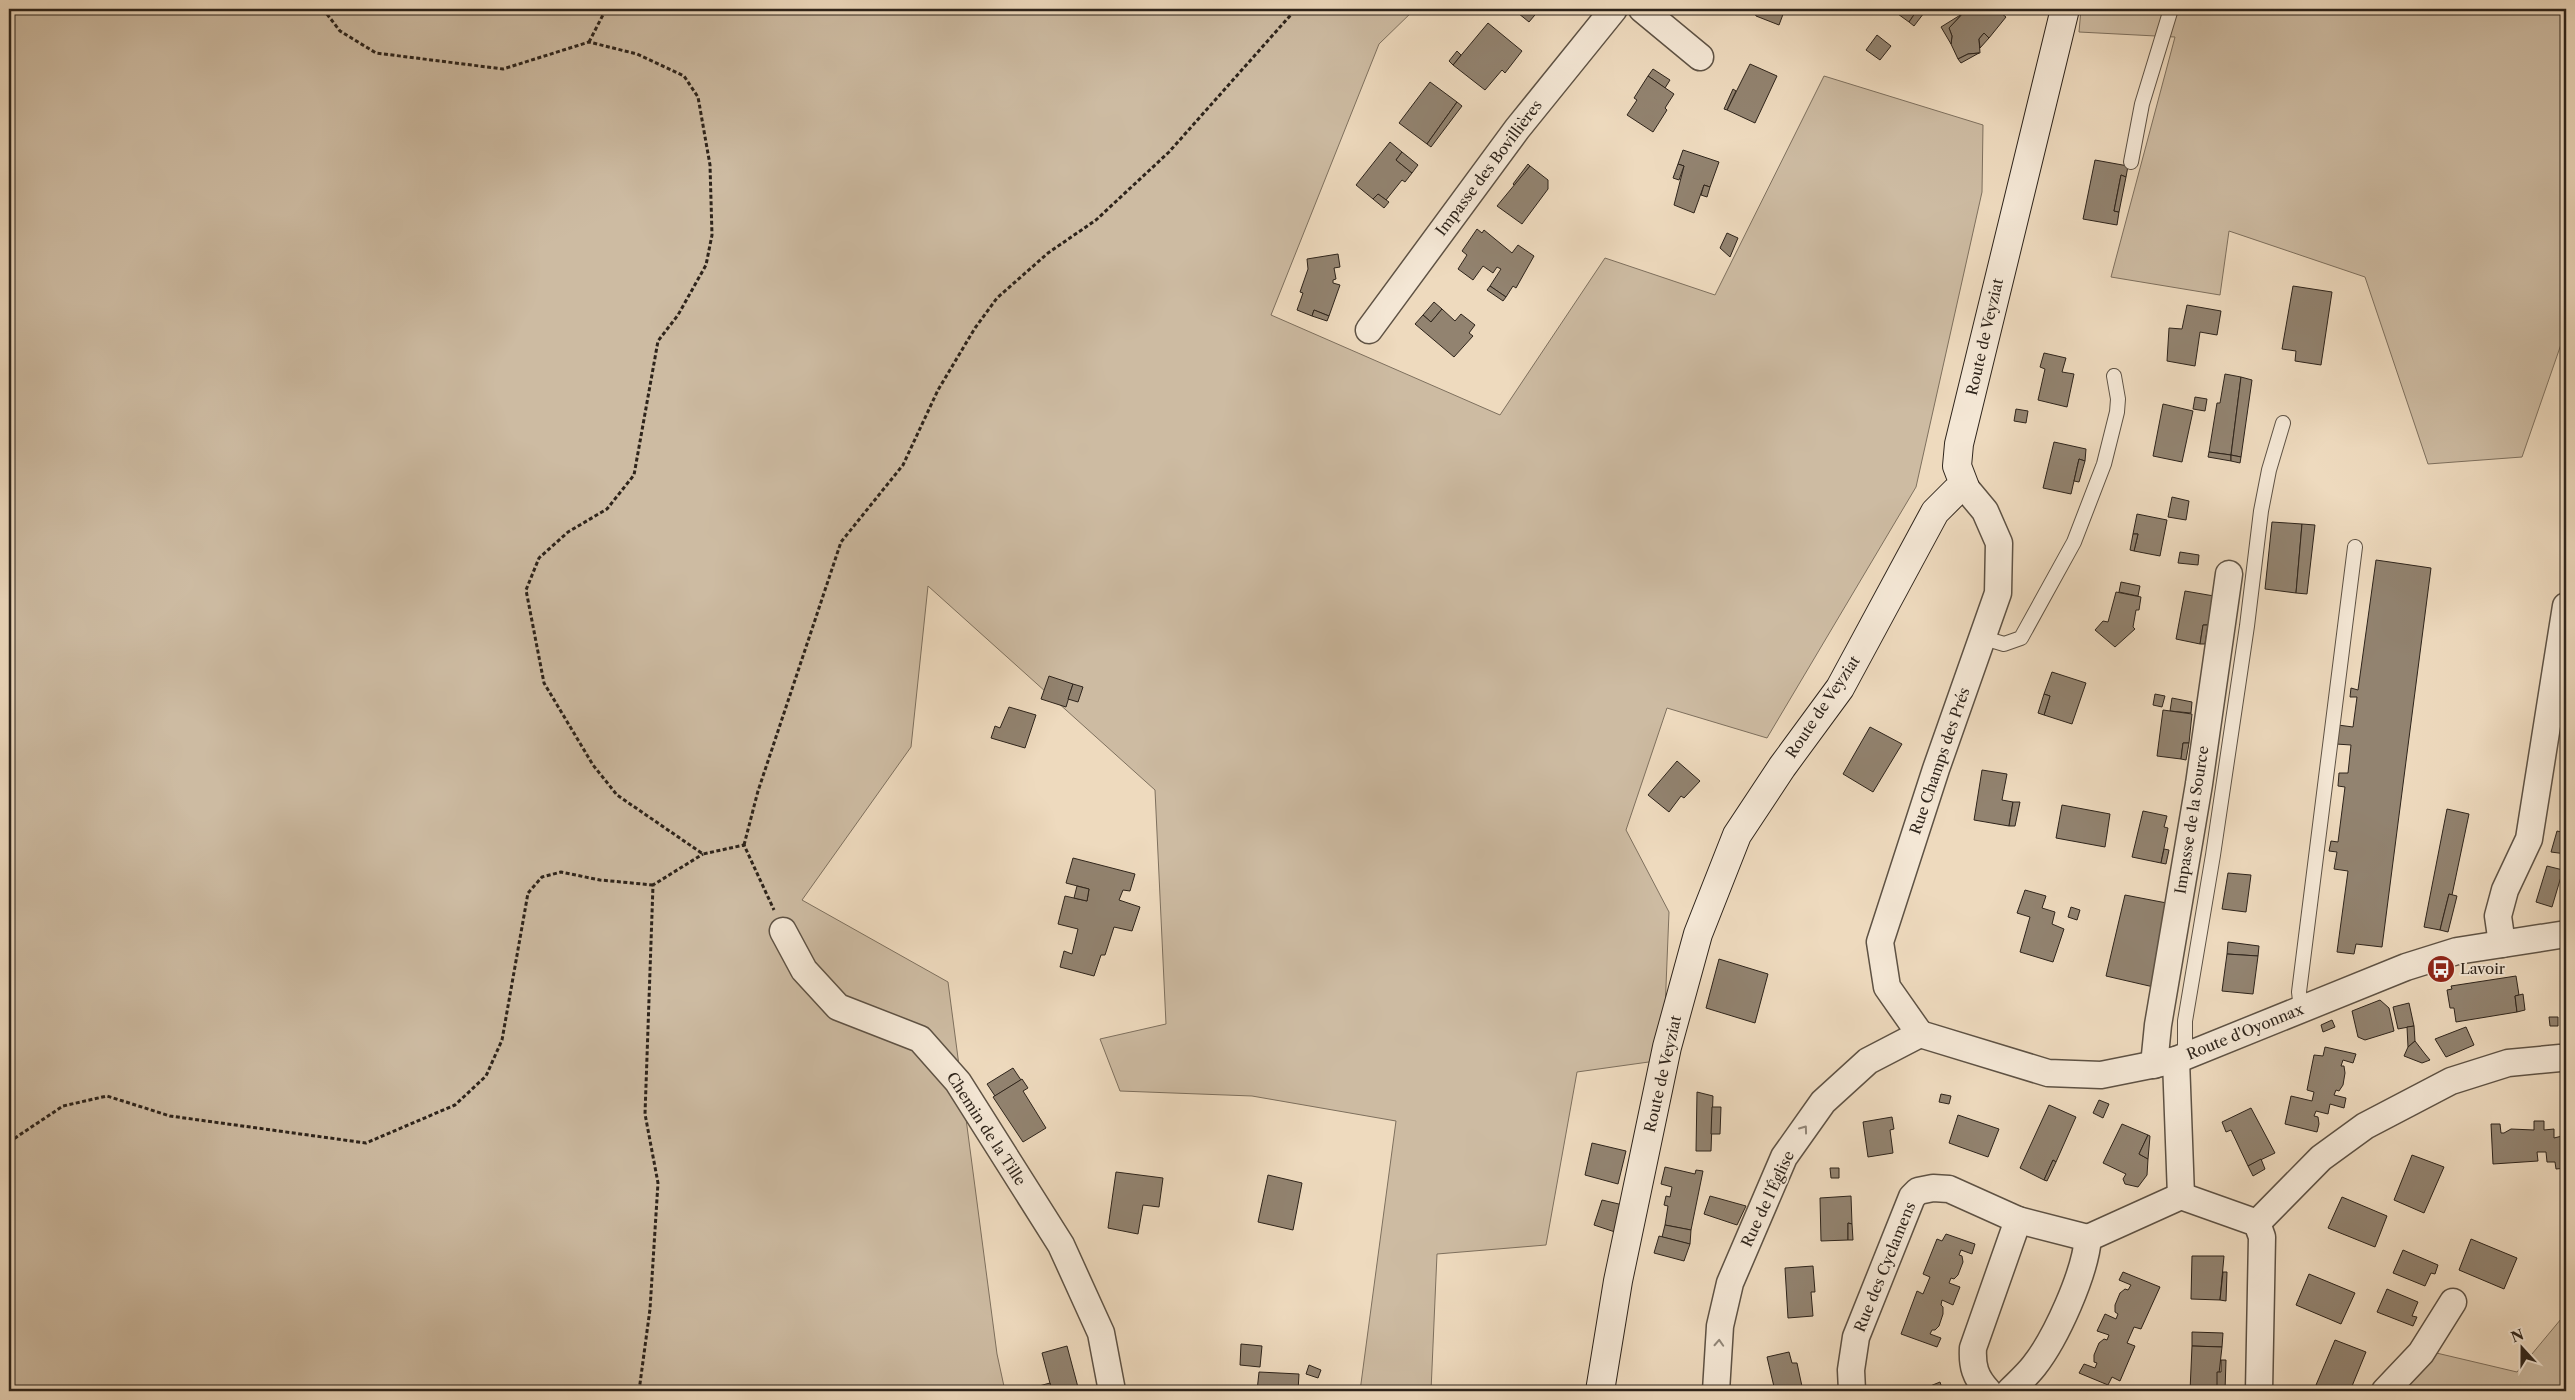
<svg xmlns="http://www.w3.org/2000/svg" width="2575" height="1400" font-family="'Libre Caslon Text',serif">
<style>
.green{fill:#cdbba2;stroke:#7e705e}
.building{fill:#928370;stroke:#2e241b}
.lines{fill:none;stroke-linecap:round;stroke-linejoin:round}
.lane-casing{stroke:#5e5244;stroke-width:16}
.street-casing{stroke:#5e5244;stroke-width:29}
.secondary-casing{stroke:#2e241b;stroke-width:30}
.path{stroke:#2e241b;stroke-width:3;stroke-dasharray:4 2.5;stroke-linecap:butt}
.lane{stroke:#f4e7d5;stroke-width:14}
.street{stroke:#f4e7d5;stroke-width:26}
.secondary{stroke:#f4e7d5;stroke-width:28}
.oneway{stroke:#918678}
.labels{text-anchor:middle;stroke-width:4;stroke-linejoin:round;paint-order:stroke}
.street-label{font-size:15px;fill:#2e241b;stroke:#f4e7d5}
.poi-label{font-size:15px;fill:#2e241b;stroke:#f4e7d5;text-anchor:start}
</style>
<rect width="100%" height="100%" fill="#eedabe"/>
<filter id="stains"><feTurbulence type="fractalNoise" baseFrequency=".004" numOctaves="4"/><feColorMatrix values="0 0 0 0 .2 0 0 0 0 .09 0 0 0 0 .02 0 0 0 .5 -.17"/></filter>
<radialGradient id="worn" r=".72"><stop offset=".6" stop-color="#630" stop-opacity="0"/><stop offset="1" stop-color="#630" stop-opacity=".3"/></radialGradient>
<g class="green">
<path d="M9,9H1415L1379,44L1271,315L1500,415L1605,258L1715,295L1824,76L1983,125L1982,192L1916,487L1767,738L1667,708L1626,830L1669,912L1663,1060L1577,1072L1546,1245L1437,1254L1431,1391H1360L1396,1121L1252,1096L1120,1091L1100,1039L1166,1024L1155,790L928,586L911,747L802,900L948,982L997,1354L1005,1391H9Z"/>
<path d="M2081,9H2566V330L2522,457L2428,464L2365,277L2229,231L2220,295L2111,277L2175,37L2079,32Z"/>
<path d="M2566,1313V1391H2377L2411,1347L2517,1372Z"/>
</g>
<g class="building">
<path d="M1513,9H1540L1529,22Z"/>
<path d="M1753,9H1785L1779,25L1756,16Z"/>
<path d="M1891,9H1918L1909,22Z"/>
<path d="M1918,9H1927L1914,26L1909,22Z"/>
<path d="M1967,9H1996L2006,17L1989,38L1984,33L1979,39L1980,53L1968,54L1958,59L1951,44L1952,36L1949,28Z"/>
<path d="M1962,14L1949,28L1952,36L1951,44L1941,27Z"/>
<path d="M1488,23L1522,51L1505,73L1502,70L1485,90L1453,65Z"/>
<path d="M1984,33L1989,38L1980,48L1979,39Z"/>
<path d="M1877,35L1891,46L1880,60L1866,50Z"/>
<path d="M1457,51L1461,55L1453,65L1449,61Z"/>
<path d="M1979,53L1961,63L1958,59L1968,54Z"/>
<path d="M1750,64L1777,76L1755,123L1727,110Z"/>
<path d="M1653,69L1670,80L1665,88L1648,76Z"/>
<path d="M1648,76L1674,94L1665,108L1667,110L1653,132L1627,115L1637,100L1634,98Z"/>
<path d="M1430,82L1457,102L1427,144L1399,123Z"/>
<path d="M1733,89L1736,91L1727,110L1724,109Z"/>
<path d="M1457,102L1462,106L1431,147L1427,144Z"/>
<path d="M1390,142L1402,152L1396,160L1412,173L1405,182L1402,180L1386,200L1378,194L1373,199L1356,185Z"/>
<path d="M1683,150L1719,162L1710,187L1704,185L1694,213L1674,205L1684,166L1678,164Z"/>
<path d="M1402,152L1418,165L1412,173L1396,160Z"/>
<path d="M2095,160L2128,166L2126,177L2121,175L2114,211L2119,212L2117,225L2083,219Z"/>
<path d="M1528,164L1530,166L1515,186L1513,184Z"/>
<path d="M1678,164L1684,166L1679,180L1673,178Z"/>
<path d="M1530,166L1548,180V189L1522,224L1497,206Z"/>
<path d="M2121,175L2126,177L2119,212L2114,211Z"/>
<path d="M1704,185L1710,187L1707,197L1701,195Z"/>
<path d="M1378,194L1389,202L1384,208L1373,199Z"/>
<path d="M1477,229L1482,233L1484,230L1512,253L1518,245L1534,256L1516,288L1513,286L1506,297L1490,286L1501,269L1497,267L1493,273L1483,266L1473,280L1458,269L1467,255L1462,251Z"/>
<path d="M1727,233L1738,238L1730,257L1720,248Z"/>
<path d="M1338,254L1340,267L1334,268L1336,279L1333,280V283L1340,285L1329,316L1314,310L1312,316L1297,310L1303,293L1300,292L1308,269L1307,259Z"/>
<path d="M1490,286L1506,297L1503,301L1487,290Z"/>
<path d="M2293,286L2332,292L2321,365L2295,361L2296,351L2282,349Z"/>
<path d="M1434,302L1442,309L1431,322L1423,315Z"/>
<path d="M2187,305L2221,311L2217,335L2200,332L2195,366L2167,361L2169,328L2182,329Z"/>
<path d="M1442,309L1455,321L1461,314L1475,325L1469,333L1473,336L1454,357L1415,324L1423,315L1431,322Z"/>
<path d="M1314,310L1329,316L1327,321L1312,316Z"/>
<path d="M2044,353L2066,358L2062,372L2074,374L2067,407L2038,400L2045,369L2040,367Z"/>
<path d="M2225,374L2241,377L2231,455L2209,452L2217,403H2220Z"/>
<path d="M2241,377L2252,380L2241,457L2231,455Z"/>
<path d="M2195,397L2207,399L2205,411L2193,409Z"/>
<path d="M2163,404L2193,411L2182,462L2153,456Z"/>
<path d="M2016,409L2028,411L2026,423L2014,421Z"/>
<path d="M2054,442L2086,449L2085,461L2079,459L2071,494L2043,488Z"/>
<path d="M2209,452L2231,455V461L2208,457Z"/>
<path d="M2231,455L2241,457L2240,463L2231,461Z"/>
<path d="M2079,459L2085,461L2079,482L2074,481Z"/>
<path d="M2172,497L2189,501L2186,520L2168,517Z"/>
<path d="M2137,514L2167,520L2160,556L2134,551L2138,534H2133Z"/>
<path d="M2272,522L2302,524L2296,593L2265,589Z"/>
<path d="M2302,524L2315,525L2307,594L2296,593Z"/>
<path d="M2133,534H2138L2134,551L2130,550Z"/>
<path d="M2180,552L2199,555L2198,565L2178,563Z"/>
<path d="M2376,560L2431,568L2382,947L2356,944L2354,954L2337,952L2348,871L2334,869L2337,852L2329,851L2331,841L2338,842L2345,787L2338,786L2339,773H2348L2351,745L2336,744L2338,725L2353,727L2357,697H2350L2351,688L2358,690Z"/>
<path d="M2121,582L2140,586L2138,596L2119,592Z"/>
<path d="M2185,591L2214,596L2208,625H2203L2200,644L2176,639Z"/>
<path d="M2116,592L2141,597L2139,610H2136L2133,627L2135,629L2115,647L2095,630L2103,621L2108,622Z"/>
<path d="M2203,625H2208L2205,644H2200Z"/>
<path d="M2052,672L2086,683L2072,724L2044,715L2050,696L2044,694Z"/>
<path d="M1049,676L1073,684L1066,707L1041,699Z"/>
<path d="M1073,684L1083,687L1078,702L1068,699Z"/>
<path d="M2044,694L2050,696L2044,715L2038,713Z"/>
<path d="M2155,694L2165,696L2162,707L2153,705Z"/>
<path d="M2172,698L2192,702L2191,713L2170,711Z"/>
<path d="M1009,707L1036,715L1025,748L991,738L995,726L1000,728Z"/>
<path d="M2163,710L2192,714L2189,743H2183L2181,759L2157,756Z"/>
<path d="M1870,727L1902,744L1873,792L1843,774Z"/>
<path d="M2183,743H2189L2186,760L2181,759Z"/>
<path d="M1677,761L1700,781L1684,798L1681,796L1669,812L1648,795Z"/>
<path d="M1982,770L2007,774L2002,800L2013,802L2009,826L1974,820Z"/>
<path d="M2013,802H2020L2015,826H2009Z"/>
<path d="M2062,805L2110,814L2105,847L2056,838Z"/>
<path d="M2447,809L2469,814L2452,895L2449,894L2440,930L2424,927Z"/>
<path d="M2143,811L2167,816L2164,827L2168,828L2161,863L2132,857Z"/>
<path d="M2557,831L2566,833V854L2551,852Z"/>
<path d="M2164,849L2169,850L2166,864L2161,863Z"/>
<path d="M1073,858L1135,874L1130,891L1123,890L1119,900L1140,907L1132,931L1114,927L1105,955H1101L1094,976L1060,967L1064,951L1072,954L1078,929L1058,924L1065,896L1087,901L1089,889L1066,883Z"/>
<path d="M2547,866L2563,870L2552,907L2536,902Z"/>
<path d="M2228,873L2251,875L2246,912L2222,909Z"/>
<path d="M1077,886L1089,889L1087,901L1074,898Z"/>
<path d="M2025,890L2046,896L2042,908L2055,912L2052,924L2064,929L2053,962L2020,952L2030,917L2017,913Z"/>
<path d="M2449,894L2457,896L2448,932L2440,930Z"/>
<path d="M2125,895L2177,905L2158,988L2106,976Z"/>
<path d="M2071,907L2080,910L2077,920L2068,917Z"/>
<path d="M2228,942L2259,946L2258,956L2227,954Z"/>
<path d="M2227,954L2258,956L2253,994L2222,991Z"/>
<path d="M1719,959L1768,974L1755,1023L1706,1008Z"/>
<path d="M2516,976L2519,995L2515,996L2517,1012L2456,1022L2454,1008H2450L2447,990L2452,989L2451,986Z"/>
<path d="M2523,994L2525,1010L2517,1012L2515,996Z"/>
<path d="M2380,1000L2389,1008L2394,1031L2365,1040L2358,1037L2352,1011Z"/>
<path d="M2409,1003L2414,1026L2398,1029L2393,1007Z"/>
<path d="M2549,1017H2558V1026H2550Z"/>
<path d="M2332,1020L2335,1027L2323,1032L2321,1025Z"/>
<path d="M2414,1026L2415,1041L2408,1047L2407,1027Z"/>
<path d="M2466,1027L2474,1045L2446,1057L2435,1039Z"/>
<path d="M2415,1041L2425,1054L2430,1060L2422,1063L2404,1056L2408,1047Z"/>
<path d="M2325,1047L2356,1054L2353,1063L2343,1060L2341,1066H2344L2345,1073L2343,1085L2339,1091L2336,1090L2334,1095L2346,1098L2344,1108L2330,1104L2328,1114L2316,1111L2314,1116L2318,1117L2319,1124L2317,1132L2285,1124L2291,1096L2312,1101L2314,1092L2307,1090L2314,1055L2323,1056Z"/>
<path d="M1013,1068L1021,1080L995,1096L987,1084Z"/>
<path d="M1022,1079L1028,1088L1023,1091L1046,1128L1023,1142L993,1097Z"/>
<path d="M1697,1092L1713,1096L1711,1151H1696Z"/>
<path d="M1941,1094L1951,1096L1949,1104L1939,1102Z"/>
<path d="M2099,1100L2109,1104L2103,1118L2093,1113Z"/>
<path d="M2049,1105L2076,1117L2056,1162L2053,1160L2044,1180L2020,1168Z"/>
<path d="M1712,1107H1721L1720,1134H1711Z"/>
<path d="M2251,1108L2275,1153L2248,1166L2231,1130L2226,1132L2222,1122Z"/>
<path d="M1958,1115L1999,1129L1988,1157L1949,1143Z"/>
<path d="M1892,1117L1894,1129L1890,1130L1893,1153L1868,1157L1863,1122Z"/>
<path d="M2534,1121H2544V1130L2554,1129V1138L2566,1135V1168L2556,1169L2555,1162H2547L2546,1152H2537L2538,1161L2493,1164L2491,1124H2500L2501,1133H2504L2511,1129L2534,1130Z"/>
<path d="M2122,1124L2148,1135L2139,1154L2148,1159L2147,1175L2138,1187L2125,1184L2123,1179L2126,1174L2103,1163Z"/>
<path d="M2148,1135L2150,1136L2148,1159L2139,1154Z"/>
<path d="M1592,1143L1626,1151L1618,1184L1585,1175Z"/>
<path d="M2412,1155L2444,1167L2424,1213L2394,1200Z"/>
<path d="M2261,1159L2265,1169L2253,1176L2248,1166Z"/>
<path d="M2053,1160L2056,1162L2047,1181L2044,1180Z"/>
<path d="M1665,1167L1695,1174L1696,1170L1703,1171L1691,1230L1665,1225L1668,1206L1664,1205L1666,1196L1670,1197L1672,1187L1661,1184Z"/>
<path d="M1830,1168H1839V1178H1831Z"/>
<path d="M1116,1172L1163,1178L1159,1207L1143,1205L1138,1234L1108,1228Z"/>
<path d="M1268,1175L1302,1183L1293,1230L1258,1222Z"/>
<path d="M1710,1196L1746,1206L1737,1225L1704,1214Z"/>
<path d="M1851,1196L1852,1224L1848,1223V1240L1821,1241L1820,1198Z"/>
<path d="M2342,1197L2387,1216L2375,1247L2328,1228Z"/>
<path d="M1602,1200L1623,1205L1615,1232L1594,1225Z"/>
<path d="M1848,1223L1852,1224L1853,1240H1848Z"/>
<path d="M1665,1225L1691,1230L1690,1244L1662,1237Z"/>
<path d="M1946,1234L1975,1244L1972,1254L1961,1250L1959,1255L1962,1256L1963,1262L1958,1275L1954,1279L1951,1278L1949,1283L1960,1287L1953,1305L1942,1300L1941,1305L1943,1307V1314L1939,1326L1935,1330H1932L1930,1334L1941,1338L1937,1347L1901,1334L1917,1291L1923,1294L1930,1277L1923,1274L1937,1239L1942,1241Z"/>
<path d="M1659,1236L1690,1244L1684,1261L1654,1253Z"/>
<path d="M2471,1239L2517,1258L2504,1289L2459,1270Z"/>
<path d="M2403,1250L2438,1265L2435,1274L2431,1273L2425,1286L2393,1273Z"/>
<path d="M2192,1256H2224L2220,1300L2191,1299Z"/>
<path d="M1813,1266L1815,1292H1811L1813,1316L1788,1318L1785,1268Z"/>
<path d="M2123,1272L2160,1287L2141,1329L2134,1327L2127,1343L2135,1346L2120,1381L2112,1377L2108,1385L2079,1373L2084,1364L2095,1368L2097,1363L2094,1362V1355L2099,1343L2104,1339L2107,1340L2109,1335L2097,1331L2105,1314L2116,1319L2118,1314L2115,1312V1305L2120,1293L2125,1289L2128,1290L2131,1285L2119,1280Z"/>
<path d="M2223,1272H2227L2226,1301L2220,1300Z"/>
<path d="M2309,1274L2355,1293L2341,1324L2296,1305Z"/>
<path d="M2387,1289L2418,1302L2412,1316L2417,1317L2413,1326L2377,1312Z"/>
<path d="M2192,1332L2223,1333L2222,1347L2192,1346Z"/>
<path d="M2335,1340L2366,1352L2350,1391H2328L2316,1385Z"/>
<path d="M1241,1344L1262,1346L1260,1367L1240,1365Z"/>
<path d="M1067,1346L1079,1391H1052L1042,1353Z"/>
<path d="M2192,1346L2222,1347L2217,1391H2190Z"/>
<path d="M1789,1352L1792,1363H1797L1803,1391H1775L1767,1357Z"/>
<path d="M2221,1360H2226L2225,1391H2217V1372H2221Z"/>
<path d="M1309,1365L1321,1370L1318,1378L1306,1374Z"/>
<path d="M1259,1372L1299,1374L1298,1391H1257Z"/>
<path d="M1940,1382L1943,1391H1918Z"/>
<path d="M1050,1383L1052,1391H1040L1039,1386Z"/>
</g>
<g class="lines">
<defs>
<g id="lane">
<path d="M2131,162L2142,104L2171,9"/>
<path d="M1984,638L2004,644L2021,638L2074,542L2104,464L2117,412L2118,399L2114,376"/>
<path d="M2301,1009L2299,992L2355,547"/>
<path d="M2185,1056V1021L2213,855L2247,626L2261,511L2269,470L2283,423"/>
</g>
<g id="street">
<path d="M1642,9L1700,57"/>
<path d="M1369,330L1517,129L1614,9"/>
<path d="M783,931L804,970L838,1007L920,1039L958,1082L1061,1245L1101,1333L1112,1391"/>
<path d="M2502,944L2498,916L2505,890L2529,839L2566,606"/>
<path d="M1920,1034L2048,1073L2101,1075L2176,1060L2406,967L2457,951L2566,934"/>
<path d="M1920,1034L1887,987L1880,942L1936,769L1998,593L1999,543L1985,511L1965,487"/>
<path d="M2176,1060L2181,1196"/>
<path d="M2154,1065L2158,1025L2199,784L2229,574"/>
<path d="M2257,1223L2321,1158L2365,1126L2451,1081L2508,1063L2560,1058"/>
<path d="M1716,1391L1720,1326L1730,1283L1784,1157L1823,1102L1868,1061L1920,1034"/>
<path d="M1852,1391L1851,1370L1856,1337L1912,1197L1918,1191L1933,1188L1949,1189L2018,1220L2088,1238"/>
<path d="M1988,1391C1975,1377 1972,1366 1973,1348L2018,1220"/>
<path d="M2010,1391C2018,1383 2027,1375 2034,1366C2056,1338 2085,1274 2088,1238L2181,1196L2257,1223L2262,1237L2259,1391"/>
<path d="M2385,1391L2421,1353L2453,1302"/>
</g>
<path id="secondary" d="M1600,1391L1618,1281L1667,1047L1698,934L1737,835L1782,767L1840,688L1935,512L1956,491L1965,487L1957,466L1959,444L2065,9"/>
</defs>
<use href="#lane" class="lane-casing"/>
<use href="#street" class="street-casing"/>
<use href="#secondary" class="secondary-casing"/>
<g class="path">
<path d="M323,9L340,31L376,53L503,69L589,42L637,54L684,76L698,97L710,165L712,235L706,265L678,315L658,341L634,475L607,509L568,532L539,558L526,590L544,683L593,765L617,795L703,854L744,845L774,910"/>
<path d="M589,42L606,9"/>
<path d="M744,845L758,791L841,542L903,465L938,390L975,328L997,298L1048,253L1096,220L1169,152L1296,9"/>
<path d="M9,1142L63,1106L107,1096L170,1116L366,1143L455,1105L486,1076L502,1040L528,893L542,877L561,872L600,880L653,885"/>
<path d="M639,1391L650,1309L658,1183L645,1114L653,885L703,854"/>
</g>
<use href="#lane" class="lane"/>
<use href="#street" class="street"/>
<use href="#secondary" class="secondary"/>
</g>
<defs><path id="oneway-chevron" d="M-2-3.5L2.5 0L-2 3.5" fill="none" stroke-width="1.6" stroke-linecap="round" stroke-linejoin="round" transform="scale(1.25)"/></defs>
<g class="oneway">
<use href="#oneway-chevron" transform="translate(1804 1129) rotate(-54)"/>
<use href="#oneway-chevron" transform="translate(1719 1343) rotate(-87)"/>
</g>
<defs>
<symbol id="bus-disc" viewBox="-11 -11 22 22"><circle r="9.5" fill="#8f2418" stroke="#f4e7d5"/><path d="M-5-6H5V4H4V6H2V4H-2V6H-4V4H-5ZM-3.5-4V0h7V-4ZM-3.5 1.2v1.5H-2V1.2ZM2 1.2v1.5H3.5V1.2Z" fill="#fff"/></symbol>
</defs>
<g fill-rule="evenodd">
<use href="#bus-disc" x="2425" y="953" width="32" height="32"/>
</g>
<g class="labels">
<g class="street-label">
<text transform="translate(1489 168) rotate(-53)" y="5">Impasse des Bovillières</text>
<text transform="translate(1985 337) rotate(-77)" y="5">Route de Veyziat</text>
<text transform="translate(1823 707) rotate(-56)" y="5">Route de Veyziat</text>
<text transform="translate(1940 761) rotate(-71)" y="5">Rue Champs des Prés</text>
<text transform="translate(2192 820) rotate(-81)" y="5">Impasse de la Source</text>
<text transform="translate(2245 1032) rotate(-22)" y="5">Route d'Oyonnax</text>
<text transform="translate(1663 1074) rotate(-77)" y="5">Route de Veyziat</text>
<text transform="translate(986 1129) rotate(57)" y="5">Chemin de la Tille</text>
<text transform="translate(1768 1199) rotate(-65)" y="5">Rue de l'Église</text>
<text transform="translate(1885 1267) rotate(-68)" y="5">Rue des Cyclamens</text>
</g>
<g class="poi-label">
<text x="2460" y="974">Lavoir</text>
</g>
</g>
<rect width="2575" height="1400" fill="none" stroke="#eedabe" stroke-width="30"/>
<rect x="10" y="10" width="2555" height="1380" fill="none" stroke="#2e241b" stroke-width="2.5"/>
<rect x="15" y="15" width="2545" height="1370" fill="none" stroke="#2e241b"/>
<g transform="translate(2522 1348) rotate(339)" stroke="#f4e7d5" stroke-width="4" paint-order="stroke">
<path d="M0-4L9 19L0 12L-9 19Z" fill="#2e241b"/>
<text y="-8" font-size="14" font-weight="bold" text-anchor="middle" fill="#2e241b">N</text>
</g>
<rect width="100%" height="100%" filter="url(#stains)"/>
<rect width="100%" height="100%" fill="url(#worn)"/>
</svg>
